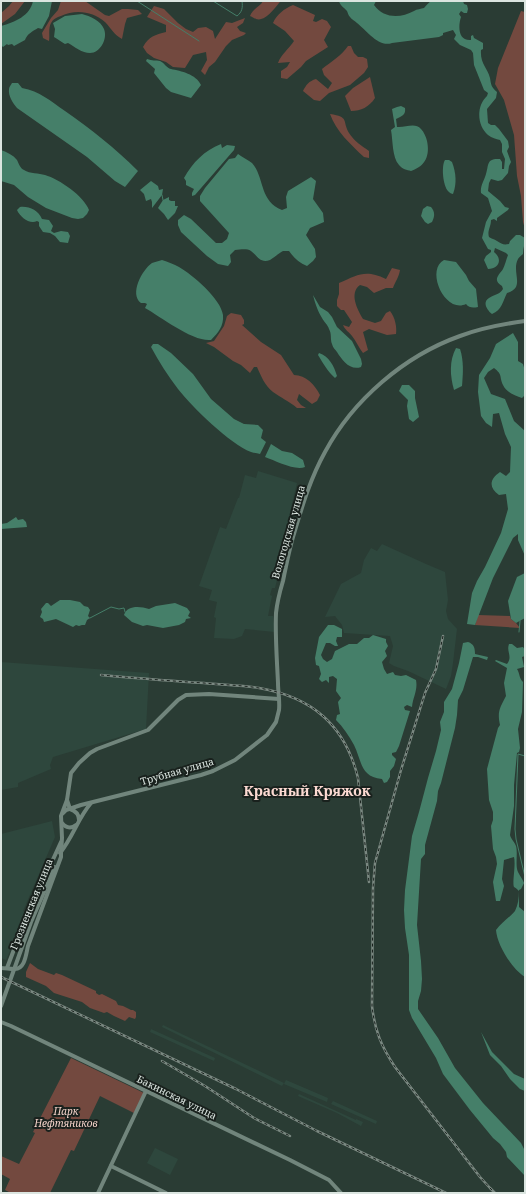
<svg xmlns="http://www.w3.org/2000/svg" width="526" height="1194" font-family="'Noto Serif',serif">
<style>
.built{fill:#2e473d}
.green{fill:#73493f}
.water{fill:#457f69}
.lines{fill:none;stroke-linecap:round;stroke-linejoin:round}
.stream{stroke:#457f69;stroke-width:1}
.secondary{stroke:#71857c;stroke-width:4}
.rail-casing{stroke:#7a8881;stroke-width:2.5}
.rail{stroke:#19211d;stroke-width:1;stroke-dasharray:3;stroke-linecap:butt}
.labels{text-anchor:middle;stroke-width:4;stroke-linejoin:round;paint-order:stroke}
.street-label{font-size:10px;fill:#dbe5e0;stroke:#19211d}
.park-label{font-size:10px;font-style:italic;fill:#f5d3ca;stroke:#19211d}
.district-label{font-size:14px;font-weight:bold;fill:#fcdad2;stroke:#19211d}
</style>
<rect width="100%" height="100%" fill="#2a3c34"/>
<g class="built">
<path d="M258,471L297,483L290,512L294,513L283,557L280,556V559L282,560L275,588H272L270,595L272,596L268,616H273L275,632L245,629L242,636L234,639L214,638L216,618L214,617L217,602L209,600L212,590L199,586L220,527L226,529L238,498H239L245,475L256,478Z"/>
<path d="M382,544L426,564L445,572L448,600L446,611L448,619L457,629L453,663L451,676L446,689L408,671L394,666L389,663L393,646L390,636L344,633L342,625L335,616L325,617L341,584L361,573L364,560L371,548L377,551Z"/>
<path d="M1,662L149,673L146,729L53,757L50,765L51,769L18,783V787L1,790Z"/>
<path d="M52,821L55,837L23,911L26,914L6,960L1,958V834Z"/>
<path d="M163,1025L284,1083L282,1086L162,1027Z"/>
<path d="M151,1029L215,1058L214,1061L150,1032Z"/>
<path d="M286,1080L328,1098L327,1102L284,1084Z"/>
<path d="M299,1094L356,1120V1119L363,1122L361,1126L337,1113L298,1096Z"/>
<path d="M333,1101L377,1121L376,1124L331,1104Z"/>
<path d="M155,1148L178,1159L170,1175L147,1163Z"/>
</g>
<g class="green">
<path d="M13,1H25L15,14L1,24V13L9,6Z"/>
<path d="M61,1H85L105,15L109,16L122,9H128L138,10L142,14L127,18L125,24L122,39C114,35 111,28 105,22C93,11 75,9 61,16C57,17 53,19 51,23C48,29 50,35 49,41L43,38L42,33L51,18L58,10Z"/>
<path d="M263,1H281C275,7 266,22 256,19C255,19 251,16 250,16C253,8 260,7 263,1Z"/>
<path d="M293,5L315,15L313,21L316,22L322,19L327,21L331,27L324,40L328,47L306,61L301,67L287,79L281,78V71L287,67L290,62L278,63C281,54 289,49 294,41L285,31L273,23C277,14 284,9 293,5Z"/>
<path d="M154,6L164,9L178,23L186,29L193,32L198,28L206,27L213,31L215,39L226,22L232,23L245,18L243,23L237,27L240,31L246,33L244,35L232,40L226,46L215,62L209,67L205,75L201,71L207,60L206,52L193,55L185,68L173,67L166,62L154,58L147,53L143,47C149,36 155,35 166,32V25L147,17Z"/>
<path d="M521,11L525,12V229L523,222L521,196L517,176L514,135L504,100L495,84L498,68Z"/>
<path d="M348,46H351L354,53L358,57H363L367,59L368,67L364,73L350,85L329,93L320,101L314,100L303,91C306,85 309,81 316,79L328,89L332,83L324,75L322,69C331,62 342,55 348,46Z"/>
<path d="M370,77L375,98C369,107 361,111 351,111L345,96L353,88Z"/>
<path d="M330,114C350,117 342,121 349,133C354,141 362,146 369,151V158L364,157C351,145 336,131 330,114Z"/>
<path d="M392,268L400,270C399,277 395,282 393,288H386L374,293L367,287L360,285C349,293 357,309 363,319L375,323L381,321L386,313L390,311C395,317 397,327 396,334L387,335L369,329L363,332L368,350L363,353C359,348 356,341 352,336C349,332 345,330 343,325L349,327L352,322L344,310H341L337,306V300L339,294V283C358,275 365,269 386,279Z"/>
<path d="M231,313L241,315L244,320V324L242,325L261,342L281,355L294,375C306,375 315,385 320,395L317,401L312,404L299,394L297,400L301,405L306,408H297C289,401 281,398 273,392C265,386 261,376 257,367H254L250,373L241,365L233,361L214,347L206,343L214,341L224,326L227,316Z"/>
<path d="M478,615L510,616L511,619L516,623L520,628L475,625Z"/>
<path d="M30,963L38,969L54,975L56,973L62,975L96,991V993L99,995L102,994L116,1001L118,1005L123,1006L131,1010H133L136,1012V1017L135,1019L129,1017L125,1021L114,1016L107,1012L104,1013L90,1008L82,1002L54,993L46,986L26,977V972Z"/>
<path d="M71,1058L144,1093L134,1113L100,1096L74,1151L71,1150L50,1193H11L5,1190L10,1179L1,1174V1156L19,1164L35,1133L33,1132Z"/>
</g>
<g class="water">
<path d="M33,1H52L49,16L42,29L38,28C33,31 27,34 25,40L14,46L12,44L8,45L7,44L3,47L1,45V26C15,22 30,16 33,1Z"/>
<path d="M339,1H376L374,5C384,19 401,18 414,11C417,9 421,9 424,8C426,6 428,3 431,1H463L464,4L467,5L468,9L467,13H464L461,11L459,14L461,17C458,26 458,41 471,40V36L473,35L474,38L483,43V49L481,50C480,64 487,67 490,78C491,84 491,87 497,92L496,98L487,109L488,123L491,125H495L499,129L508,141L509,147L507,151L511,162L509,166L508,173L502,180L498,181L491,179L489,183L488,191L500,201L505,207L509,208L508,210L497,218V221L494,219L491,220C491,227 487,231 489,237C492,239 494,239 497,241C502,244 503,245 509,244L510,241L516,235H520L525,238C525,244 523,248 523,254C521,256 519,257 518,259C511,272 526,288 507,293C503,301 502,310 492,314C487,310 482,302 489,298C495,294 499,295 503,289L502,286C492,280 499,275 503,269C505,265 506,260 508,255L506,253L495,248L494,252C503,259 499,269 488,269L484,260L486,256L491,252V250L488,249L482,238L486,222L492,211L488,198L481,193C480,186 484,181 486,174C489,165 486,158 500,159L502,162V169H504L505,159L502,152V144L500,140C496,139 492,138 488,135C477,126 476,106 487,96L488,93L484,90L474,65L473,53L471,50L460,45L454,39L456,35L453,30L443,33V35L439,37L392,43C379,48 366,30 357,23C355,21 351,19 350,17C348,15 348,13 347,11C344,7 340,6 339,1Z"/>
<path d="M82,14C90,16 101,21 104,29C108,39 100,53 90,53C82,53 75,47 68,43L65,44C61,42 58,39 54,37L55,29L53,23L65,16Z"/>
<path d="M147,59C152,61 156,60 160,61C165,63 166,68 171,69C181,71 196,74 201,85L191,98L171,92L166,88L154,73L155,69L146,61Z"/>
<path d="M12,83H18L22,88C40,91 50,101 65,111C92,130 114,147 138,171L125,187L115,181L87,157L17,108C13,103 8,96 9,89C9,87 11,85 12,83Z"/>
<path d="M401,106L405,108C406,115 402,116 396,119L397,127C405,128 415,122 421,129C424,132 426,137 427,141C430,155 426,166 411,171C407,170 402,169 399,165C392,157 393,141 391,130L395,127L392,109L397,107Z"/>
<path d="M221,144L222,148L227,145L235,146L234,150L195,195L192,196V193L194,189L186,185V181L184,178C193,162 204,151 221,144Z"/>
<path d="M1,150C7,152 13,155 17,160C19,164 20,168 24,170C30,174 39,173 45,175C59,179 84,196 89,210L87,214L83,218L78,219L72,218L46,208L28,197L14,185L1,181Z"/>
<path d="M238,154C242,157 248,160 252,163C265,178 259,201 282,210L287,208L286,197L288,191L311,177L316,181L313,199L323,213L324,222L310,228L306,235L315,249L316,257L313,261L307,266C299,263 294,258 289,251H283C279,253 275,257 270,260C260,264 257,255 251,251C246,248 240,250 235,250L230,255L231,262L228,266L218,264L207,256L181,232L178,225V220L184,215L191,219L216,243H222L227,239L229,233L200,201V196L205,188L229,159L235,158Z"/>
<path d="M445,160H449L452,162C456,173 457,183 453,194C450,193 450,193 448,191C443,186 441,166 445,160Z"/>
<path d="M151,181L158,186L159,190L163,189L162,195L152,208V202L151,199L146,201L144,194L140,190Z"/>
<path d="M169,197V200L171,201H175V206H178L175,213L168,220L164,214L158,208L163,200Z"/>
<path d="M427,206L431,207C435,212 435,216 432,222L428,224L425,222L421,216L423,209Z"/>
<path d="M20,207C29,206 38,210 42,219L49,220L53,226L51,231L54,233L61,231L68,232L70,236L68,243L60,242L55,236L50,233L43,232L39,226V222L37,221C30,225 20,217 17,210Z"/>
<path d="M162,260C168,262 174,264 179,267C193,275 221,299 223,315C224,326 218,333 211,340C193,342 161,317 145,308L147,304L145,303H141C129,294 142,270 152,263C155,262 159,261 162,260Z"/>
<path d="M444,260L456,262L466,275L469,281L476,289L478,307C473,308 469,308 466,304C445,314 425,270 444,260Z"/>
<path d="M313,295L320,307L328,312L332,317L337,327L352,341L361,359L362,364L361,367C350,371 342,360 337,352C335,349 333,348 332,344C330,339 332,334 329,329C328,325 324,322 322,318C318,312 315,303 313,295Z"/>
<path d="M513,333L518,342V361L523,364L525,371V395L522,398C515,396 506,392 503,385C499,376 503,375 494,368L488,372L484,378L491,394L505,399L514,421L525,431V556L518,540V534L513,538L493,578L475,625L467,624L472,593L477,581L485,567L501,533L508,509L506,494L499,495C488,487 490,479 500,472L506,476L510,472L511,447L505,434L499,413L493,414L492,427L486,423L481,416L478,392L479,375L490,358L496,344Z"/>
<path d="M153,344H158L171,353L193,374L211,399L234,419L244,424L258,425L263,430L261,438L266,442L260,454C257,453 254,453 251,452C230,444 192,407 178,389C168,376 159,362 151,347Z"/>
<path d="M456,348L460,349C464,361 463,374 462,386L454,390C450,376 449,361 456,348Z"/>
<path d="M319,353C329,356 334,366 337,376L335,378C328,372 323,363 318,355Z"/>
<path d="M402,385H409L415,391V398L419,417L413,422L409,419L407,406L408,400L399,391Z"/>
<path d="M271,444L282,451L292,453L303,460L305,467C295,471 276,461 265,457Z"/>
<path d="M16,517L18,520L23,519L26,522L27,527L1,529V524L7,523Z"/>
<path d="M525,573V618L516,623L511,619L508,601L517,577Z"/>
<path d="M60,600H70L80,602L84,606L88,607L90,610L88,616L90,618L87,620L85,625H82L79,626L76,625L73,627L56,619L44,622L43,619L40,617L42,612L41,609L46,603H48L51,606Z"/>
<path d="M175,603L187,608L190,612L188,616L191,618L186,619L185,622L179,625L163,628L147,625L143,626L132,622L124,615C127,605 140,606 149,609L156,606Z"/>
<path d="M328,625H334L342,629V637H337L336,641L338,646H335L330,643H326L321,655L323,659L327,662L332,659L335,651L349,644H357L364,638H369L373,635L386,639V642L388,646L385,651L387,656L382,662L384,669L387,674L393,672L395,675L401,676L406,675L416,680C418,690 413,697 412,707L407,705L404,707L405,710L410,711L399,746L396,752L392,753V755L396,759L394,766L390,771V777L387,782L384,783L382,779C360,777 362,761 354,745C349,736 343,727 336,720L337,715L340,714L338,702L341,698L336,691L337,679L333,676L329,677V683L326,680L322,682L319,679L321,674L319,666L316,665L315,658L319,637Z"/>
<path d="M468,642C474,644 475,648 475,654L488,657L487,660L478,657H473L463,690L458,700L457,715L455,728L441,783L438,791L437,801L425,845V854L421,859L417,925L421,961L422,979L421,991L418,1001V1009L438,1038L455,1068L483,1103L521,1143L525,1151V1176L507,1157L506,1152L500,1144L493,1138L470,1110L443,1074L436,1058L412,1018L409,1010V955L405,928L404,910L405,890L412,836L419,812L428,778L436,751L441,730L440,722L444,712V702L452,689L459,663L463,643Z"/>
<path d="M509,644H512L517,648L523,647L525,650V656L522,657L524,667L517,669C520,674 519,678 523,682L522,712L518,729L520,748L519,752L517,753L514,785V806L510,835C511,839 514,841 516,846C518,853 515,866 518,872C520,876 522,878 524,883L521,889L519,890V907L525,912V977C512,969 497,945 496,930C501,923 510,917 515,911C518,905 519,898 519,891C519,891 515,887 514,887C512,883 516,865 514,857L504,860L502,879L504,886L500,901H496L493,882L497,864L496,857L493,849L491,826L493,820V812L489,800L487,769L498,728L500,725C497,711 500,708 506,696L504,683L507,668L495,661L496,660L507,664C513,656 506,652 509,644Z"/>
<path d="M481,1032L492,1052L514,1074L525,1079V1091L520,1089L510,1079L501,1066L490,1055Z"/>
</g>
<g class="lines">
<g class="stream">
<path d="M137,1L199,41"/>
<path d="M213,1L237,16C242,12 243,8 242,1"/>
<path d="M162,195L163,200"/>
<path d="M90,618L111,607L119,609L124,608L125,612"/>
<path d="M519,632L520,621"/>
<path d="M525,756L518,754L515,829L516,839L525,877"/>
</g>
<g class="secondary">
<path d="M67,800L70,809C76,811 79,814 79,820"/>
<path d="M63,813L66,810L81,805L201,775L213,771L235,760L267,735L276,722L279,710C280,701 278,692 278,683C277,660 275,636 276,613C277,603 280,591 283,581C286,566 289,551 293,537C302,507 310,479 325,452C353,400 404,356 460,336C481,328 503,324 525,321"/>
<path d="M62,823C66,828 71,829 76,825"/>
<path d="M60,853C73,837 78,818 91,803"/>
<path d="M1,968C5,968 10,969 14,969C25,970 26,954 28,946L61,857V853L62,838L61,816L67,800L71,773L79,763L90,753L97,749L148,730L178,700L186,695L209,694L279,699"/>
<path d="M7,968L24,923L61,842"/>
<path d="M1,1006L31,922L55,867"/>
<path d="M1,1022L11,1026L290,1160L329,1180L341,1193"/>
<path d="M111,1166L166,1193"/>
<path d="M98,1193L146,1091"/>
</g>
<defs>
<g id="rail">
<path d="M443,636L436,669L425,693L401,770L375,863L373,888L372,1006C375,1031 381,1046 395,1067L480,1177L490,1188L495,1193"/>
<path d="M101,675C135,678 170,681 204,683C222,685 241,685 259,688C312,697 345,725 358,778L369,882"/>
<path d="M1,977L236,1089L317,1131L446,1193"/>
<path d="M162,1061L205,1086L254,1118L290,1136"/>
</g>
</defs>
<use href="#rail" class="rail-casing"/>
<use href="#rail" class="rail"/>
</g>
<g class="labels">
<g class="street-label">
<text transform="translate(288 532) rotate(-74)" y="4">Вологодская улица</text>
<text transform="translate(177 771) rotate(-16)" y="4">Трубная улица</text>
<text transform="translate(31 904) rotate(-68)" y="4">Грозненская улица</text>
<text transform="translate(177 1097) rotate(26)" y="4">Бакинская улица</text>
</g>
<g class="park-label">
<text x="66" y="1115">Парк<tspan x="66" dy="12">Нефтяников</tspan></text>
</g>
<g class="district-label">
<text x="307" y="796">Красный Кряжок</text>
</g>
</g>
<rect width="526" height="1194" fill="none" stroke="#dbe5e0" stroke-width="4"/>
</svg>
